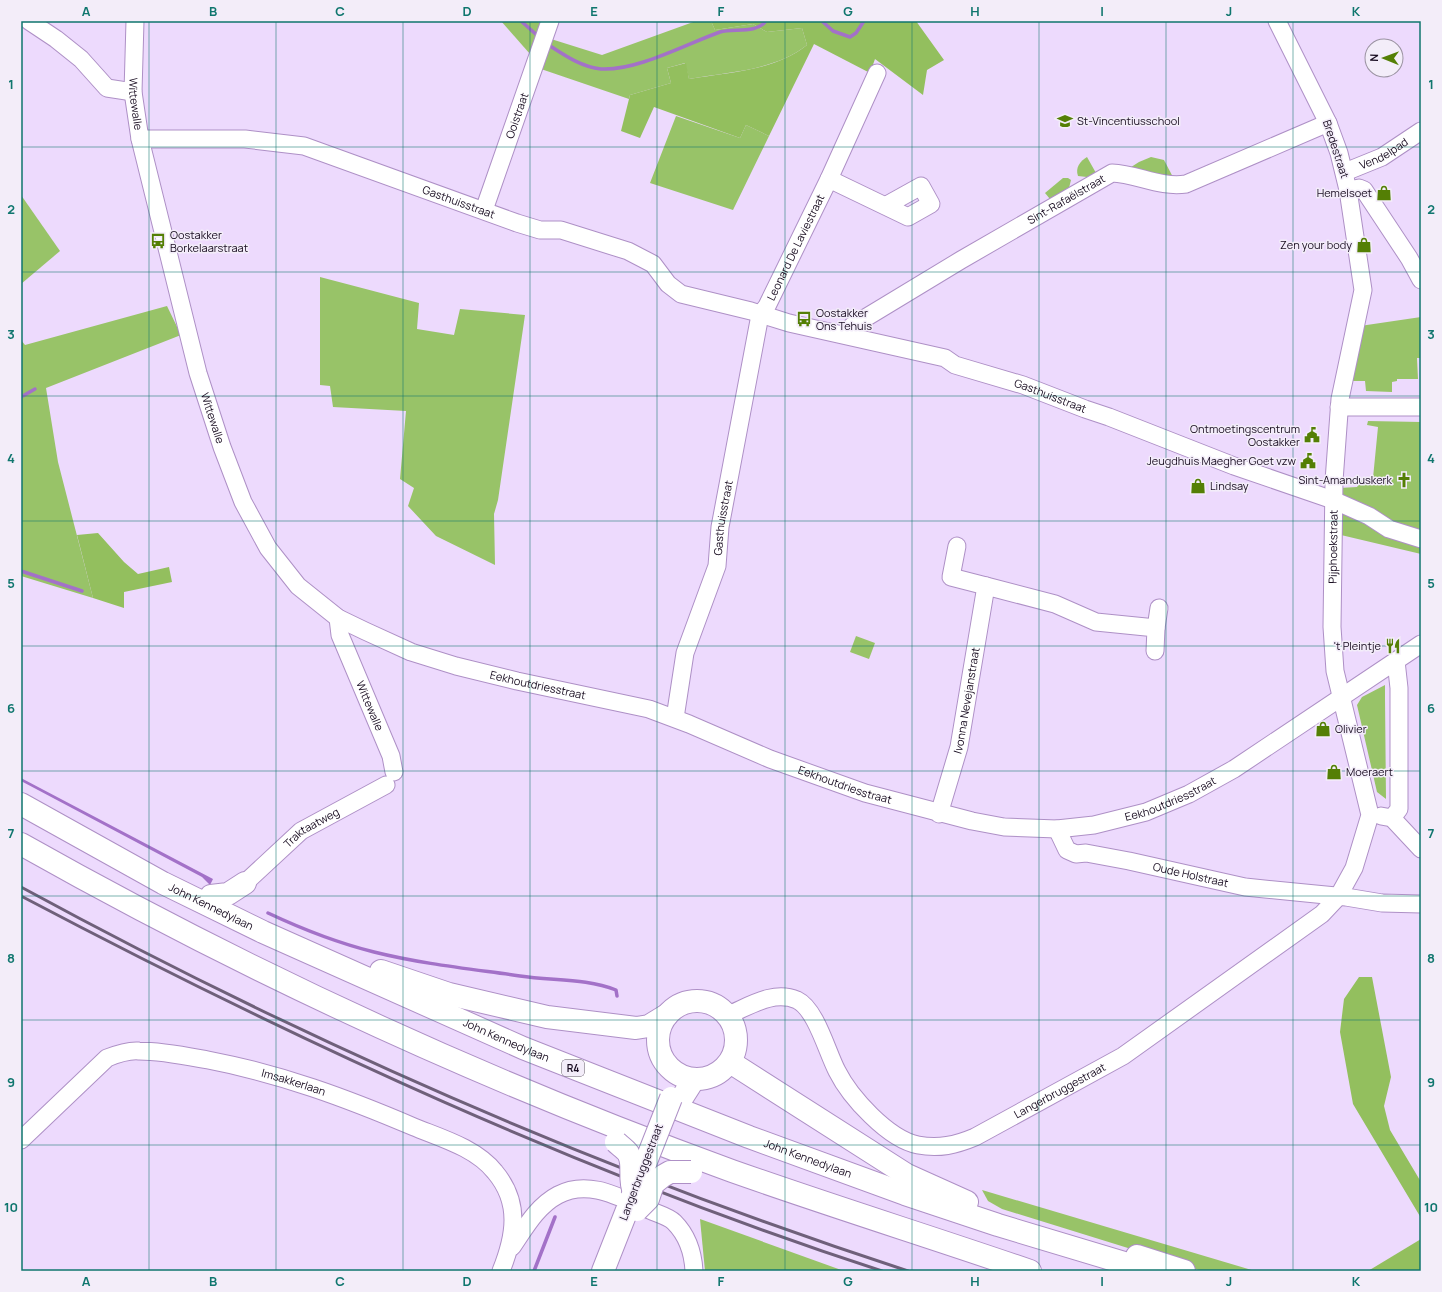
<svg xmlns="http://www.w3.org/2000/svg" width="1442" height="1292" font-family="Manrope,sans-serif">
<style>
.green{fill:#98c368}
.forest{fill:#93bf5e}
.water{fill:#a371c8}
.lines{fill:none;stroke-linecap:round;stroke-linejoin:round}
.stream{stroke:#a371c8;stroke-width:3.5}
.minor-casing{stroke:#ae90c6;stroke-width:19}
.major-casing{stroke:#ae90c6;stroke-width:24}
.highway-casing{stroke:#ae90c6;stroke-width:24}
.minor{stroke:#fff;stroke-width:17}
.major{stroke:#fff;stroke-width:22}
.highway{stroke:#fff;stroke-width:22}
.rail{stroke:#6f607a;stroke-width:3}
.major-bridge-casing{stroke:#ae90c6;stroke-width:24;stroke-linecap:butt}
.highway-bridge-casing{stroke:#ae90c6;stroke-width:24;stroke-linecap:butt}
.major-bridge{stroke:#fff;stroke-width:22}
.highway-bridge{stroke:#fff;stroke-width:22}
.grid{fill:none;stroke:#0f766e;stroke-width:1;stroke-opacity:0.55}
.labels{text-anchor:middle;stroke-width:3;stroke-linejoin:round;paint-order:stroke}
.shield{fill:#f3edf9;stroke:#5a5061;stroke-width:1}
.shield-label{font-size:10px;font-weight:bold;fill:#180c20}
.street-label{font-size:11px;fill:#180c20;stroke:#f3edf9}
.poi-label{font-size:11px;fill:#180c20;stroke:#f3edf9;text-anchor:start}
.neatline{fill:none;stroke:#0f766e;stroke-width:1.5}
.grid-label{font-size:13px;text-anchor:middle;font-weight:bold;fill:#0f766e}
</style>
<rect width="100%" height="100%" fill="#eddafd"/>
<g class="green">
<path d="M501,21H537L542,25L530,54Z"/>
<path d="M696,21H711L715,30L753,24L767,32L802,28L807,45C774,71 728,72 689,79L685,63L667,68L671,83L630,95L629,99L541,69L551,39L602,55Z"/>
<path d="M676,116L740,138L746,125L769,136L733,210L650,183Z"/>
<path d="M1087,157L1096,173L1087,177L1078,176C1075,168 1080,161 1087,157Z"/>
<path d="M1151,157L1164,160L1175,181L1128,169L1139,162Z"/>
<path d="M1063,178H1068L1071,180L1069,188L1050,199L1045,193Z"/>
<path d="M21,195L60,251L21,284Z"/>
<path d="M320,277L419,303L417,329L454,335L460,309L525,315L498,500L494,514L495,565L436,536L408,506L414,488L400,479L406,411L333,407L330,386L320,385Z"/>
<path d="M167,306L181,335L46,388L58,462L93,598L21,576V340L25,345Z"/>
<path d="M1421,317V358H1417L1418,379H1397V381L1392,382V392L1366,391L1365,381H1350L1360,326Z"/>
<path d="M1368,421L1421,422V554L1341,535L1339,488L1357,487L1364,477L1373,478L1378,427L1367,425Z"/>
<path d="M856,636L875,643L869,659L850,652Z"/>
<path d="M1385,685V698L1386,799L1377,792L1357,705L1362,697Z"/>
<path d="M982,1190L1255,1271H1202L1002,1209L988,1201Z"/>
<path d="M700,1219L844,1271H705Z"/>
</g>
<g class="forest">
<path d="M711,21H916L944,60L927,70L923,95L875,59L870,73L814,44L769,136L746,125L740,138L654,107L640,138L621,131L630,95L671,83L667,68L686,63L689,79C729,72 775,71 807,45L802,28L767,32L753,24L715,30Z"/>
<path d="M98,533L124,562L138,574L169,567L172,582L124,592V608L93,598L77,535Z"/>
<path d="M1359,977H1372L1391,1077L1384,1106L1390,1130L1421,1182V1218L1353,1104L1340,1032L1344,999Z"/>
<path d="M1421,1239V1271H1368Z"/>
</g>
<path class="water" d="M21,778L213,879L210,885L202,877L21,781Z"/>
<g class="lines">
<g class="stream">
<path d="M521,21L539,37"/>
<path d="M822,21L833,31L850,37L856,33L864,21"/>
<path d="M547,44C564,55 581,67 601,69C637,71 686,44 720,32C734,28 756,34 766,21"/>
<path d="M21,397L35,389"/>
<path d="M21,571L82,591"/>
<path d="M268,913C302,929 338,943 374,952C422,964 471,969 520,976C552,981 586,978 616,990L617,996"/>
<path d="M534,1271L555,1217"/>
</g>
<defs>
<g id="minor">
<path d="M29,21L56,39L81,59L107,88L133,92"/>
<path id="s1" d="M135,21L133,92L140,139L198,373L222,447L243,502L268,548L298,586L338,618L365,631L411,652L456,666L517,681L649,709L689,724L770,759L865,793L972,821L1004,827L1057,829L1094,825L1146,812L1189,794L1234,769L1421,644"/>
<path id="s2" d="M140,139H245L304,146L517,223L540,230H561L628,251L653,264L668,284L681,294L751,311L789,323L945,358L955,365L1023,385L1085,409L1109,417L1234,466L1333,500L1369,516L1389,529L1421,539"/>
<path id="s3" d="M1345,172L1382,157L1421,131"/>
<path d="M829,179L908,217L931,204L921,186L885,206"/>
<path d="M1348,190L1359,188L1364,190L1409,258L1421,280"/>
<path id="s4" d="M484,210L550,21"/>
<path id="s5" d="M850,336L852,326L961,260L1112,173C1137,174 1160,188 1186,184L1328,123"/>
<path d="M1339,407H1421"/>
<path d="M957,546L951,577L986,586"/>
<path id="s6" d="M338,618L340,635L391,756L394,772"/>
<path d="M1156,628L1159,608"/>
<path id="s7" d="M675,718L685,653L717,566L720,527L760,315L767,306L829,179L877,73"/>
<path id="s8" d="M939,814L959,747L986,586L1055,604L1096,622L1156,628L1155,651"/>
<path d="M1381,816L1392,818L1421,849"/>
<path d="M1392,818L1399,809V688L1396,661"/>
<path id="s9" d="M1057,829L1067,850L1076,854L1086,853L1129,861L1245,887L1346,897L1382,903L1421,904"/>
<path id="s10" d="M245,883L301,831L386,785"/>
<path id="s11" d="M728,1015C750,1006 773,990 797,1000C816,1009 827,1052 837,1071C850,1097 888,1139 918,1145C939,1149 956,1145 975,1137L1123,1056L1322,914L1338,897L1354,868L1370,815L1335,671L1332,627L1334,481L1340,399L1363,290L1348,190L1339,153L1328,123L1277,21"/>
<path id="s12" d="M21,1140L107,1058C117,1054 128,1050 139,1051C162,1051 186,1056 208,1060C281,1074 346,1098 414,1127C441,1138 476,1148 495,1172C521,1203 515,1236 501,1271"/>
<path d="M512,1247C525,1228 537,1206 558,1195C588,1179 619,1197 647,1209C655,1213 668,1216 674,1222C688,1236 693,1252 694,1271"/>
</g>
<g id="major">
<circle cx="697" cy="1040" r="39"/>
<path d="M680,1101L694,1079"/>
<path d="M603,1271L627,1210"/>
</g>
<g id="highway">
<path id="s13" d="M21,804L163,883L263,932L523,1048L749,1137L905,1194L998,1225L1151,1271"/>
<path d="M21,844C248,972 487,1082 732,1171C831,1206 931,1237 1030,1271"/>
<path d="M211,896L228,894L245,883"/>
<path d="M381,971L449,994L547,1017L636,1028L649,1026L667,1015"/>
<path d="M730,1062L907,1175L967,1202"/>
<path d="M1137,1256L1184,1271"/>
</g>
</defs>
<use href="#minor" class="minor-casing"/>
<use href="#major" class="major-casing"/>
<use href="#highway" class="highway-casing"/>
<use href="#minor" class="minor"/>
<use href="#major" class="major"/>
<use href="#highway" class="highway"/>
<g class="rail">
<path d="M21,887C304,1041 601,1171 908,1271"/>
<path d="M21,896C298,1042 584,1174 882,1271"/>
</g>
<defs>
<path id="major-bridge" d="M632,1197L671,1098"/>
<g id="highway-bridge">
<path d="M616,1142C619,1145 625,1149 628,1153C635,1164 628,1178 634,1192"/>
<path d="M637,1210L648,1199L653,1184L663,1176L670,1172H691"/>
</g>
</defs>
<use href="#major-bridge" class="major-bridge-casing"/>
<use href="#highway-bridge" class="highway-bridge-casing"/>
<use href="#major-bridge" class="major-bridge"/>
<use href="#highway-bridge" class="highway-bridge"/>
</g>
<path class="grid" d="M149,21V1271M276,21V1271M403,21V1271M530,21V1271M657,21V1271M785,21V1271M912,21V1271M1039,21V1271M1166,21V1271M1293,21V1271M21,147H1421M21,272H1421M21,396H1421M21,521H1421M21,646H1421M21,771H1421M21,896H1421M21,1020H1421M21,1145H1421"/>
<defs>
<symbol id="school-bare" viewBox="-9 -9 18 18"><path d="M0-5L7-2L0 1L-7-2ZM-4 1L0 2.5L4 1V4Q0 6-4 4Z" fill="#547f05" stroke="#f3edf9" stroke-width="2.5" paint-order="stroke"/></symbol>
<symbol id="shop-bare" viewBox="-9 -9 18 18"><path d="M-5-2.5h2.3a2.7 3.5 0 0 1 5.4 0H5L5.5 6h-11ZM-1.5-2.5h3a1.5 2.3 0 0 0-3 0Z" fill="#547f05" stroke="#f3edf9" stroke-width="2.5" paint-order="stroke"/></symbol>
<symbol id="bus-bare" viewBox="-9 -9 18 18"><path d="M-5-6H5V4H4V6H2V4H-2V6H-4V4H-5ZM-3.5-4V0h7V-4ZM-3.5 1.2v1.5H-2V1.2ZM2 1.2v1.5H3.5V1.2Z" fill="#547f05" stroke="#f3edf9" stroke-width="2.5" paint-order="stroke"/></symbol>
<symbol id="civic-bare" viewBox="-9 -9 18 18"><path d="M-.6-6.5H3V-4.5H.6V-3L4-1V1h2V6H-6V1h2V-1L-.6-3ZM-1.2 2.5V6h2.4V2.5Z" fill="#547f05" stroke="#f3edf9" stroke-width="2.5" paint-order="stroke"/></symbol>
<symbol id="church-bare" viewBox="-9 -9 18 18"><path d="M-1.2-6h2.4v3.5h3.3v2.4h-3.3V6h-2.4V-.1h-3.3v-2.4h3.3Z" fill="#547f05" stroke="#f3edf9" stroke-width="2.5" paint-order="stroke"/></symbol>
<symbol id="restaurant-bare" viewBox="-9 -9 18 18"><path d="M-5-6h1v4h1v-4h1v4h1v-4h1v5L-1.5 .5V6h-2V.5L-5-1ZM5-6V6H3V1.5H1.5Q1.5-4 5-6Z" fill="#547f05" stroke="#f3edf9" stroke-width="2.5" paint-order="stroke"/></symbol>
</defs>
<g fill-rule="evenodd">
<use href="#school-bare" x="1054" y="110" width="22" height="22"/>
<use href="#shop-bare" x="1373" y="182" width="22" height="22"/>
<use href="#bus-bare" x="147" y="230" width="22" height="22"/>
<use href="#shop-bare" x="1353" y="234" width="22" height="22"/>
<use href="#bus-bare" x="793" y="308" width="22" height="22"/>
<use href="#civic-bare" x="1301" y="424" width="22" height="22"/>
<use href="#civic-bare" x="1297" y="450" width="22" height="22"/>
<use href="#church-bare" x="1393" y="469" width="22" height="22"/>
<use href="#shop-bare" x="1187" y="475" width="22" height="22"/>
<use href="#restaurant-bare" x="1382" y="635" width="22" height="22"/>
<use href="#shop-bare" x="1312" y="718" width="22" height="22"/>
<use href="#shop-bare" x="1323" y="761" width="22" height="22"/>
</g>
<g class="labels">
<rect class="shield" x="562" y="1060" width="22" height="16" rx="3"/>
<g class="shield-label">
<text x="573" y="1072">R4</text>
</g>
<g class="street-label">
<text dy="4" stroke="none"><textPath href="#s1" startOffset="83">Wittewalle</textPath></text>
<text dy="4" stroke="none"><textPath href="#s4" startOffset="100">Ooistraat</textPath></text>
<text transform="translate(1336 149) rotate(72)" y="4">Bredestraat</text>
<text dy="4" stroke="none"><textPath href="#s3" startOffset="43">Vendelpad</textPath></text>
<text dy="4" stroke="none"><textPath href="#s5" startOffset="259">Sint-Rafaëlstraat</textPath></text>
<text dy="4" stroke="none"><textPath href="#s2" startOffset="329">Gasthuisstraat</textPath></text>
<text dy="4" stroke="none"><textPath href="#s7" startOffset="490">Leonard De Laviestraat</textPath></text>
<text dy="4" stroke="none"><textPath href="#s2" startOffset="960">Gasthuisstraat</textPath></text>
<text dy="4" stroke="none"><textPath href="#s1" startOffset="407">Wittewalle</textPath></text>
<text dy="4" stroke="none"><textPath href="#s7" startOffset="207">Gasthuisstraat</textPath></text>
<text dy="4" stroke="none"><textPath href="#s11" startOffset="1124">Pijphoekstraat</textPath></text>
<text dy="4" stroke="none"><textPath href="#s1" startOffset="860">Eekhoutdriesstraat</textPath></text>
<text dy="4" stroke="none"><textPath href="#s8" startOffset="117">Ivonna Nevejanstraat</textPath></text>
<text dy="4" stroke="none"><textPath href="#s6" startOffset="94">Wittewalle</textPath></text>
<text dy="4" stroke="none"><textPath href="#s1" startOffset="1184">Eekhoutdriesstraat</textPath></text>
<text dy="4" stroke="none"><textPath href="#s1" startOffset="1520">Eekhoutdriesstraat</textPath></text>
<text dy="4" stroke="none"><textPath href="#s10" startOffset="87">Traktaatweg</textPath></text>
<text dy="4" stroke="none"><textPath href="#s9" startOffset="150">Oude Holstraat</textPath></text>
<text dy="4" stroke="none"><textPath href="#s13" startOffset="216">John Kennedylaan</textPath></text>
<text dy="4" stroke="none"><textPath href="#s13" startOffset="540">John Kennedylaan</textPath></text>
<text dy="4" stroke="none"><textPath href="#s12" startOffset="310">Imsakkerlaan</textPath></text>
<text dy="4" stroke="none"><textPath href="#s11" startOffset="423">Langerbruggestraat</textPath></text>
<text dy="4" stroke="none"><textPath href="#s13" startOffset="864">John Kennedylaan</textPath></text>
<text transform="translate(641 1172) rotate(-69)" y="4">Langerbruggestraat</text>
</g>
<g class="poi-label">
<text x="1077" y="125">St-Vincentiusschool</text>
<text x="1372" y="197" text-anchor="end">Hemelsoet</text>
<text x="170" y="239">Oostakker<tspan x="170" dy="13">Borkelaarstraat</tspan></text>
<text x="1352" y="249" text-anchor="end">Zen your body</text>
<text x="816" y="317">Oostakker<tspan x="816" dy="13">Ons Tehuis</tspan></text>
<text x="1300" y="433" text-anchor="end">Ontmoetingscentrum<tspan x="1300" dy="13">Oostakker</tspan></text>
<text x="1296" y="465" text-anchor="end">Jeugdhuis Maegher Goet vzw</text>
<text x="1392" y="484" text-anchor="end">Sint-Amanduskerk</text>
<text x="1210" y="490">Lindsay</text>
<text x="1381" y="650" text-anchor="end">'t Pleintje</text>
<text x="1335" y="733">Olivier</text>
<text x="1346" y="776">Moeraert</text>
</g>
</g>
<rect width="1442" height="1292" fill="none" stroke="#f3edf9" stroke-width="44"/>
<g transform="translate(1384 58) rotate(271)"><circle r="19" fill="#f3edf9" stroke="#9b93a2"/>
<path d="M0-3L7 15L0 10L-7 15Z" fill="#547f05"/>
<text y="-6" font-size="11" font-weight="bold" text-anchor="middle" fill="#180c20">N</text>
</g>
<rect x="22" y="22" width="1398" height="1248" class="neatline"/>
<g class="grid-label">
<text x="86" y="16">A</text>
<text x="213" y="16">B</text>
<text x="340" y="16">C</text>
<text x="467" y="16">D</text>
<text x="594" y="16">E</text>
<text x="721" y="16">F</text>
<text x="848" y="16">G</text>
<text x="975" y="16">H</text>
<text x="1102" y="16">I</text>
<text x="1229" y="16">J</text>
<text x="1356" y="16">K</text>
<text x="11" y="89">1</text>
<text x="1431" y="89">1</text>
<text x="11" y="214">2</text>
<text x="1431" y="214">2</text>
<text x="11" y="339">3</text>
<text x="1431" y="339">3</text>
<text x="11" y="463">4</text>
<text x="1431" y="463">4</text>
<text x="11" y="588">5</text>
<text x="1431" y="588">5</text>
<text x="11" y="713">6</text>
<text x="1431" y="713">6</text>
<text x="11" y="838">7</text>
<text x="1431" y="838">7</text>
<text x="11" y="963">8</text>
<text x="1431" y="963">8</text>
<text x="11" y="1087">9</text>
<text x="1431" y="1087">9</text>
<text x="11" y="1212">10</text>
<text x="1431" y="1212">10</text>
<text x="86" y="1286">A</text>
<text x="213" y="1286">B</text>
<text x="340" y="1286">C</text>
<text x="467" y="1286">D</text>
<text x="594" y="1286">E</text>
<text x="721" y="1286">F</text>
<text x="848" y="1286">G</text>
<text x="975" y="1286">H</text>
<text x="1102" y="1286">I</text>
<text x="1229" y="1286">J</text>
<text x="1356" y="1286">K</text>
</g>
</svg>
